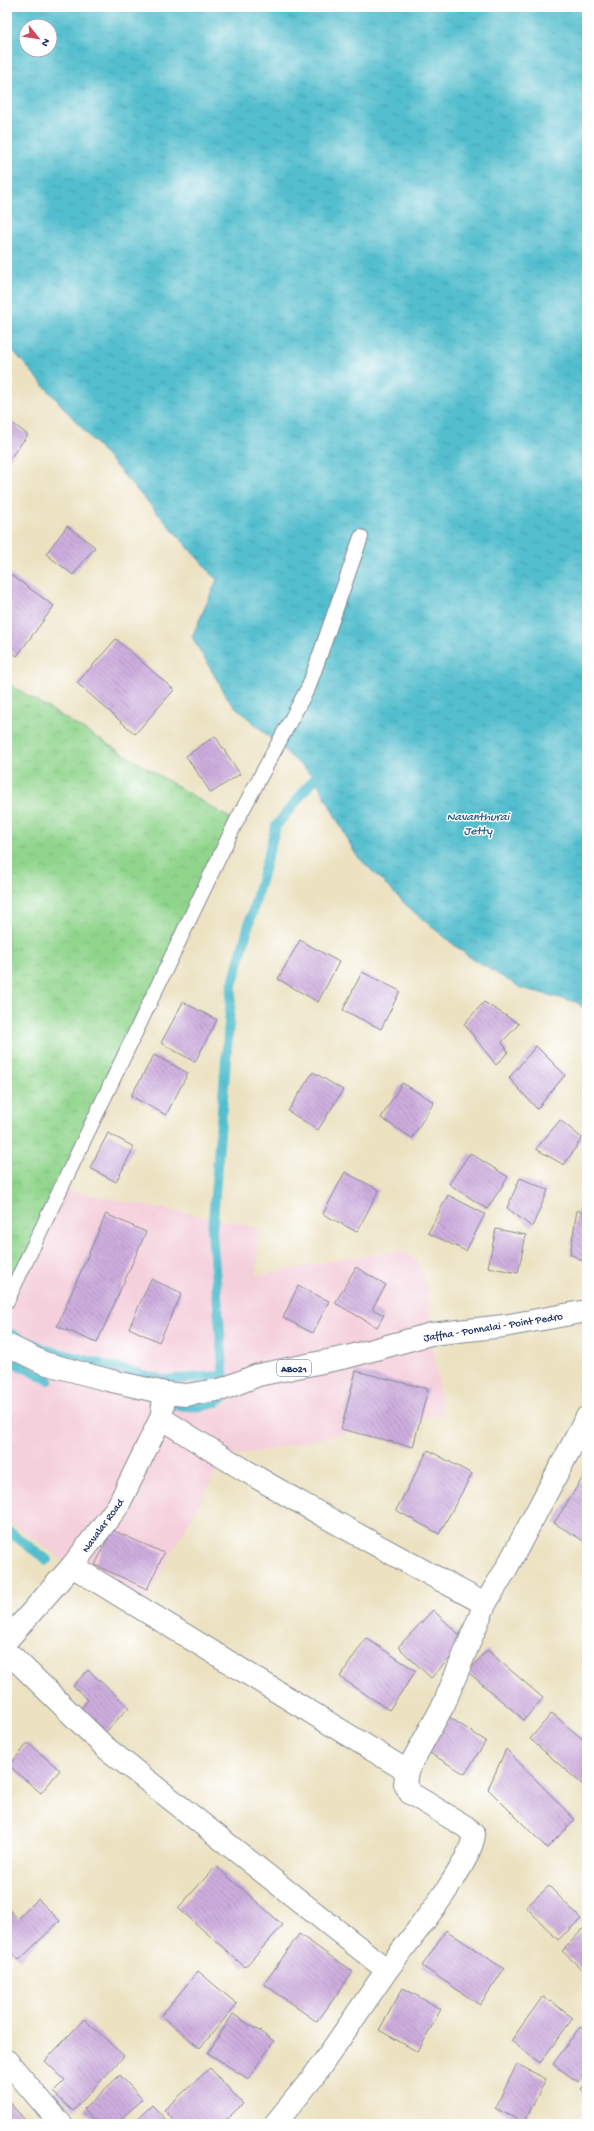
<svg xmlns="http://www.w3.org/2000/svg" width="594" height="2131" font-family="'Gochi Hand',sans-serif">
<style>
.built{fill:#f4cfdc}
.park{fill:url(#park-crowns);stroke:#568276}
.water{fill:url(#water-ripples);stroke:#377696;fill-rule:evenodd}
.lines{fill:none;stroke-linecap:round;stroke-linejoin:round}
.stream{stroke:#53bece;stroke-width:10}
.building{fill:url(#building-back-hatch)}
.lane-casing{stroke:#848890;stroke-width:16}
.street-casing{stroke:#848890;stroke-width:24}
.secondary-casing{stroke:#848890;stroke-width:24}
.primary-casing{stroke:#848890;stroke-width:24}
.lane{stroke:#fff;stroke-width:14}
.street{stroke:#fff;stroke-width:22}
.secondary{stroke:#fff;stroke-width:22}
.primary{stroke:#fff;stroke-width:22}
.labels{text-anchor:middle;stroke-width:3;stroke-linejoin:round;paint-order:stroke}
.shield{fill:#fff;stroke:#5f6d8e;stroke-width:1}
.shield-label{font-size:10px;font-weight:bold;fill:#1b2f5e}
.street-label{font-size:11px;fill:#1b2f5e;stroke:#fff}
.water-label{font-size:12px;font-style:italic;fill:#2f6185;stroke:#fff}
</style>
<defs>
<pattern id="park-crowns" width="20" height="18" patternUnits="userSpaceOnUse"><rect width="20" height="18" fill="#91d58d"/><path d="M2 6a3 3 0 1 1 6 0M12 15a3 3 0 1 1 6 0" fill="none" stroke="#7cb77c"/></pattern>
<pattern id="water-ripples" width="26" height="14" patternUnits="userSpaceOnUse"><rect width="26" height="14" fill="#53bece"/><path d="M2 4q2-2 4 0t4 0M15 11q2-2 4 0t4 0" fill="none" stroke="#449baa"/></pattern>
<pattern id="building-back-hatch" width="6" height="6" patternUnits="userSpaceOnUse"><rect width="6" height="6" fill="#ceadde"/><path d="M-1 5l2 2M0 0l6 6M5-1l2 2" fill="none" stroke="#a68db7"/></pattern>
</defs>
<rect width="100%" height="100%" fill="#fff"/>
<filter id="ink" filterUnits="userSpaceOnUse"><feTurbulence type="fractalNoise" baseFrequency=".025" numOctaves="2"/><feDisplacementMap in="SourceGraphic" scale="8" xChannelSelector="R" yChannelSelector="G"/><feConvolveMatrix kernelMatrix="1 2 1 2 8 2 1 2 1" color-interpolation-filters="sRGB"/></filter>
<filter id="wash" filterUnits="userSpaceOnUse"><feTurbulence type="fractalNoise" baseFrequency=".012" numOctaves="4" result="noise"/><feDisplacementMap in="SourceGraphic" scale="16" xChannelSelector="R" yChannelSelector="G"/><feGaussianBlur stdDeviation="0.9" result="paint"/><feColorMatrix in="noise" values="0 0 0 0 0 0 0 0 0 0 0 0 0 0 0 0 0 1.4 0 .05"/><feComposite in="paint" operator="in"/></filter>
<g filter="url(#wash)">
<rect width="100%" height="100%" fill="#ece2c2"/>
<path class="built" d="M60,1189L258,1227L257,1276L341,1259L396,1251L406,1253L416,1260L423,1273L430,1298L431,1334L443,1414L224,1458L144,1604L72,1566L7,1520V1301Z"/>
<path class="park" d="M7,683L236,822L7,1301Z"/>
<path class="water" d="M7,7H587V1010L576,1002L521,988L468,956L410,909L356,855L315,778L230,702L192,637L217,580L7,344ZM26,26H50V50H26Z"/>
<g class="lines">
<g class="stream">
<path d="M7,1332L46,1350L163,1380L223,1376"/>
<path d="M7,1359L49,1380"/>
<path d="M224,1380L212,1232L232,986L276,826L315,778"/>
<path d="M165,1414L171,1405C187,1406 215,1410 225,1395"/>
<path d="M7,1530L47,1560"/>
</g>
</g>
<g id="blocks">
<g class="building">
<path d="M7,419L28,435L7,462Z"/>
<path d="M67,526L95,547L73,575L46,554Z"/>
<path d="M7,572L54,606L17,656L7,649Z"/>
<path d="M116,639L174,690L135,734L77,683Z"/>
<path d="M215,736L240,774L211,793L186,756Z"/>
<path d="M300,940L339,962L318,1002L278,979Z"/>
<path d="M362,972L400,991L381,1029L343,1010Z"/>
<path d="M183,1002L217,1020L195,1062L161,1043Z"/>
<path d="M484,1002L519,1024L502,1042L508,1052L496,1065L464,1024Z"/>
<path d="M536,1046L565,1075L537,1109L509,1078Z"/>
<path d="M154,1055L188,1073L166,1115L131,1096Z"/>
<path d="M313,1072L343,1090L318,1130L288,1111Z"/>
<path d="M402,1083L434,1102L412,1138L381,1118Z"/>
<path d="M560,1120L582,1138L564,1165L536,1149Z"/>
<path d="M108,1133L134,1147L116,1182L90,1168Z"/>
<path d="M470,1153L508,1177L487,1209L449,1184Z"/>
<path d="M345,1172L379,1190L357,1232L323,1214Z"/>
<path d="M520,1178L548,1190L532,1227L507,1208Z"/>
<path d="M448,1195L485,1214L466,1251L428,1233Z"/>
<path d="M577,1210L587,1215V1263L570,1254Z"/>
<path d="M106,1214L146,1232L97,1343L57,1326Z"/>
<path d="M496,1229L526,1235L518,1273L488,1267Z"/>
<path d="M356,1267L386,1285L372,1309L384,1315L377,1327L335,1303Z"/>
<path d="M151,1279L182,1293L159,1342L129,1328Z"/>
<path d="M298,1286L329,1301L313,1333L283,1318Z"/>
<path d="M356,1371L428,1389L413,1447L341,1429Z"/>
<path d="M428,1450L472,1474L439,1534L396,1510Z"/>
<path d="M587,1471V1543L554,1523Z"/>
<path d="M112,1530L164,1553L147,1589L95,1565Z"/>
<path d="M433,1610L466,1641L431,1678L398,1647Z"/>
<path d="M366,1638L416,1671L389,1710L340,1677Z"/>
<path d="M487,1650L543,1698L524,1720L468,1672Z"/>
<path d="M88,1670L129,1707L105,1733L80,1710L88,1700L73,1686Z"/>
<path d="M552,1713L587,1743V1781L583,1785L530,1739Z"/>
<path d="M449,1717L486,1741L465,1774L428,1752Z"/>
<path d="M28,1743L60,1770L41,1793L9,1766Z"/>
<path d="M506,1749L575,1820L547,1848L488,1789Z"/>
<path d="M216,1866L283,1925L245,1967L178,1908Z"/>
<path d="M549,1886L581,1919L558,1940L526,1907Z"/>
<path d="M38,1899L60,1921L19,1960L7,1947V1907L18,1919Z"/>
<path d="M587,1925V1974L562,1951Z"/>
<path d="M446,1930L504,1969L480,2005L422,1966Z"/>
<path d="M299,1934L353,1972L317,2022L264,1984Z"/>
<path d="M198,1971L237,2004L200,2048L161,2016Z"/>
<path d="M403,1988L441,2009L418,2052L379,2030Z"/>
<path d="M543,1996L573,2018L540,2063L511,2041Z"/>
<path d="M233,2014L274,2041L248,2079L208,2053Z"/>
<path d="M84,2019L124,2056L73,2111L53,2092L65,2080L45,2061Z"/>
<path d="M580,2027L587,2032V2070L578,2082L553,2064Z"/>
<path d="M517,2064L546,2079L524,2123L495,2108Z"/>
<path d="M210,2068L243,2104L221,2124H177L164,2110Z"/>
<path d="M120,2075L142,2099L116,2124H98L84,2109Z"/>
<path d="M587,2082V2095L581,2089Z"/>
<path d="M7,2100L29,2124H7Z"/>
<path d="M152,2105L170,2124H132Z"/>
</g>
</g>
</g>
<g filter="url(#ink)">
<use href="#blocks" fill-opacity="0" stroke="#848890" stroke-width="1"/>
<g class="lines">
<defs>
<path id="lane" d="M7,1301L236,822L309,686L361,537"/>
<g id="street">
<path d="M161,1418C265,1486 376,1545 485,1604"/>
<path d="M72,1566L407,1771"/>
<path d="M13,1657L106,1748L387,1970C409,1940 469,1869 474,1835L466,1827L410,1793L405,1784L407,1771L444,1704L485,1604L505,1571L587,1417"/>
<path d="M7,2061L61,2124"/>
<path d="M275,2124L314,2076L387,1970"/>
</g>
<path id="secondary" d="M7,1640L72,1566L118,1506L161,1418L165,1393"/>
<path id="primary" d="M7,1345L44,1363L108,1380L165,1393L186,1395L223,1389L258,1375L347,1357L431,1334L504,1326L587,1311"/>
</defs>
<use href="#lane" class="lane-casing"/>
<use href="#street" class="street-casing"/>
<use href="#secondary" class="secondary-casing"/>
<use href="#primary" class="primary-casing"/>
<use href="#lane" class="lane"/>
<use href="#street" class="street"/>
<use href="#secondary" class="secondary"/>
<use href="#primary" class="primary"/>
</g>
</g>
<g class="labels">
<rect class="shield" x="277" y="1360" width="34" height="16" rx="3"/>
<g class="shield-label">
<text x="294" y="1372">AB021</text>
</g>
<g class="street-label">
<text transform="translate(493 1326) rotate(-9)" y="4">Jaffna - Ponnalai - Point Pedro</text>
<text transform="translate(102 1525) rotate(-54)" y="4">Navalar Road</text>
</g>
<g class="water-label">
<text x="478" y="820">Navanthurai<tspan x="478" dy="14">Jetty</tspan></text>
</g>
</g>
<rect width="594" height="2131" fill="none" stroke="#fff" stroke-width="24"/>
<g transform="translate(38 38) rotate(120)"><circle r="19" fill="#ffffff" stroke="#a4acbf"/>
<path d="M0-3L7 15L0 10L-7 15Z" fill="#d1495b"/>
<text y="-6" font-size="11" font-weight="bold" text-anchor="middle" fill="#1b2f5e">N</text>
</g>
</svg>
